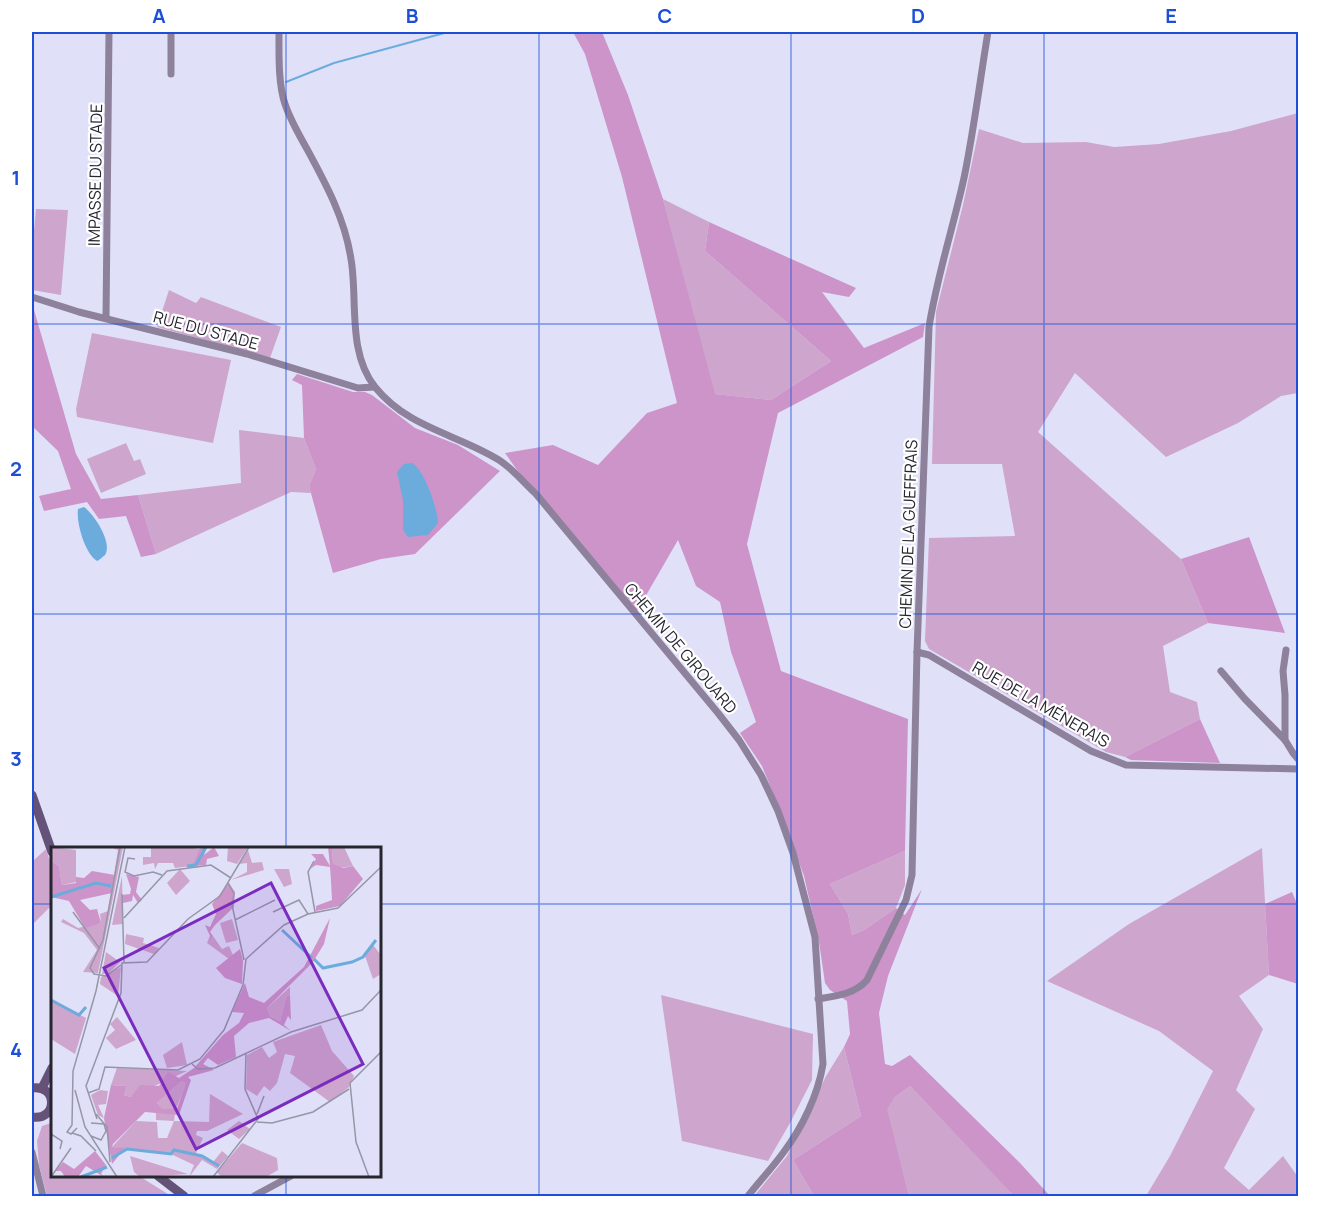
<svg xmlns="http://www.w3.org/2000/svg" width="1330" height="1228" font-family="Manrope,sans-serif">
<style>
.green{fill:#cea5cc}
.forest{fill:#cc94c9}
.water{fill:#6cacdd}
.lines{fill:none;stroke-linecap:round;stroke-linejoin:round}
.stream{stroke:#6cacdd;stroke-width:2}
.minor{stroke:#8e819c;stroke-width:7}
.secondary{stroke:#655279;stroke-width:9}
.grid{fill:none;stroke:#1d4ed8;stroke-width:1.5;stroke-opacity:0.55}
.labels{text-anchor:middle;stroke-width:4.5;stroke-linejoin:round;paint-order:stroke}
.street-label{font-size:16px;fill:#26262f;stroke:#fff}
.inset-river{fill:none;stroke:#6cacdd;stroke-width:3}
.inset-road{fill:none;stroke:#9696a8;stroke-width:1.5}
.view{fill:#7b2cbf;fill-opacity:0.15;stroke:#7b2cbf;stroke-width:3}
.inset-edge{fill:none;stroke:#26262f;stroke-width:3}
.neatline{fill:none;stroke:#1d4ed8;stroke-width:2}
.grid-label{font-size:20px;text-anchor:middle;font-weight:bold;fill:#1d4ed8}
</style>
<rect width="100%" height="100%" fill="#e0e1f8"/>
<g class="green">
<path d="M1298,113V393L1281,396L1238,423L1166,457L1075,373L1038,432L1181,559L1208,623L1163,646L1170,692L1197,702L1200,719L1125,757L1106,752L929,649L925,641L929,538L1015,536L1002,464H932L936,312L963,205L979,129L1023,143L1086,142L1114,147L1159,144L1231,131Z"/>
<path d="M663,199L709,222L705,251L831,361L771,400L714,394Z"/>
<path d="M36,209L68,210L61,295L32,290V251Z"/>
<path d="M169,290L196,303L201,297L281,327L270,358L157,327Z"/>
<path d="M92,333L231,360L213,443L77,417L76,409Z"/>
<path d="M239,430L304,438L316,469L309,486L311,493L291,492L156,554L138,495L241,483Z"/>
<path d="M126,443L134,461L140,459L146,474L101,493L87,459Z"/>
<path d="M1262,848L1269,975L1239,996L1263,1029L1236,1090L1255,1109L1224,1168L1249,1190L1283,1156L1298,1177V1196H1146L1170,1156L1213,1071L1159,1031L1047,981L1129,924Z"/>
<path d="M46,849L52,867V905L32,925V862Z"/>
<path d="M905,851V885L896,908L864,930L852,935L848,914L830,884Z"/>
<path d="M661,995L813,1034L812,1080L790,1123L768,1161L682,1141Z"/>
<path d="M844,1047L861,1116L793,1160L814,1196H754L787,1156L826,1076Z"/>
<path d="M910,1086L1005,1186L1014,1196H909L886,1108L894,1098Z"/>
<path d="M51,1123L52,1124V1176H139L171,1196H47L39,1165L37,1141L42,1126Z"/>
</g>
<g class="forest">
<path d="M573,32H602L628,95L663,199L715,394L771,400L831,361L705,251L709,222L856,288L849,297L822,292L864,348L925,323L923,337L778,413L747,544L781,671L908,719L905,851L830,884L848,914L852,935L864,930L896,908L905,915L922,889L888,976L879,1013L885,1064L892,1066L910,1055L1020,1163L1050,1196H1014L910,1086L894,1098L887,1109L909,1196H814L793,1160L861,1116L844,1047L850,1034L847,1001L830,990L825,983L819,942L804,876L775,798L762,766L740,733L756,722L731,652L720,602L696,586L678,540L637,611L517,470L505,453L553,445L598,465L647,413L677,403L622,177L585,54Z"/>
<path d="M32,303L76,454L101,499L138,495L156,554L141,557L126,516L99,519L87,502L44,511L39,496L71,489L58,451L32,426Z"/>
<path d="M297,374L353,392H365L372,395L415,428L458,445L500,471L415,554L381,559L333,573L309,486L316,469L304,438L302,385L292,380Z"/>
<path d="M1249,537L1285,633L1208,623L1181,559Z"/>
<path d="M1200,719L1220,763L1131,760L1125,757Z"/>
<path d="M1292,892L1298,906V984L1269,975L1265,904Z"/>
</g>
<g class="water">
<path d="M412,463C424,469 438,509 438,523L428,535L408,537L403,530V500L397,472L404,464Z"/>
<path d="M84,507C94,514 113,543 105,555C104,556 98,561 97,561C85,554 76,523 78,509Z"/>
</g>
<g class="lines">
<path class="stream" d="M286,82L334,63L448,32"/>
<g class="minor">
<path d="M171,32V74"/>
<path d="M279,32C279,53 278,84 285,104C290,119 299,135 307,149C326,184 345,219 351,259C358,299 347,352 375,387C408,428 457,434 499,460C513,469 524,483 536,494L718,713L739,740L761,775L778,811L793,853L815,937L823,1064C818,1095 802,1128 783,1153C772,1168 759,1182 748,1196"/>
<path d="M32,297L79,312L247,354L358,388L374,387"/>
<path d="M106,318L109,32"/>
<path d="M917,652L929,655L1091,751L1126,765L1298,769"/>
<path d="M1221,671L1244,698L1285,740L1293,753L1298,759"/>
<path d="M1285,740V695L1283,671L1286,650"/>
<path d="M818,999C836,996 855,994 867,980L906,900L912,875L917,652L929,327C937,276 953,228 964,178C974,129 980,80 988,32"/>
<path d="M32,1152L43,1196"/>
<path d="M254,1196L291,1176"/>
</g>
<g class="secondary">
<path d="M32,795L52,852"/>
<path d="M32,1088C58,1084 58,1121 32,1117"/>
<path d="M42,1088L52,1068"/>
<path d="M158,1176L184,1196"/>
</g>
</g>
<path class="grid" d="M286,32V848M539,32V1196M791,32V1196M1044,32V1196M32,324H1298M32,614H1298M32,904H52M380,904H1298M286,1176V1196"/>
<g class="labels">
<g class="street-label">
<text transform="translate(95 175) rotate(-89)" y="6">IMPASSE DU STADE</text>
<text transform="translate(206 330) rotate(15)" y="6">RUE DU STADE</text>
<text transform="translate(908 534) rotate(-88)" y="6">CHEMIN DE LA GUEFFRAIS</text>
<text transform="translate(681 648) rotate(50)" y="6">CHEMIN DE GIROUARD</text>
<text transform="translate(1041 704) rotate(30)" y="6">RUE DE LA MÉNERAIS</text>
</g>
</g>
<g transform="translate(51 847)">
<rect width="330" height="330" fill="#e0e1f8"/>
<path d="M0,0L25,3V35L11,38L8,19L0,14ZM59,0H72L47,126L32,125L46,103L33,86L10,75L12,72L27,81L50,76L49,67L57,64L67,3ZM100,0H134L148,2L141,19L124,21L122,16H107L104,22L103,16L92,18V10H100ZM177,0H197L186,17L176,14ZM293,0L302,19L288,21L282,18L281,1ZM197,3L201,16L211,15L213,23L180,33L196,25V16L188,17ZM129,22L139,34L125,48L116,36ZM223,22H238L241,37L233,40ZM71,29L72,77L61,78ZM181,72L187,93L175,96L169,76ZM75,87L93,91L92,96L108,101L103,107L74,97ZM162,89L171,102L178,99L182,108L178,112L156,96ZM322,98L330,108V127L322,132L314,109ZM55,105L69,115L57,127H51ZM70,120L67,149L49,137L50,130ZM239,140V148L235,150L229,174L219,169L216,161ZM0,153L35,171L24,207L0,192ZM66,170L85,193L65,202L55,191L64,183L59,177ZM270,178L281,204L303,229L298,240L279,255L239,226L244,209L234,207L226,236L219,244L213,239L206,249L195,242L196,208L211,200L218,211L226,205L222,195ZM131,195L136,218L116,221L112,208ZM66,221L117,223L136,224L80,250L73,248L76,239L60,238ZM131,234L136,235L125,262L111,263L106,256ZM49,243L57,244L55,257L47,258L53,271L47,268L40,248ZM159,247L192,267L156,284H146L145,288L152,291L145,306L162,315L171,304L177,309L166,322L151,313L138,330L143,318L122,308L61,300L85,274L106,275L107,291H116L123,274L105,273V266H124L123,274L158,275ZM188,274L199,282L188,292L176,283ZM191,296L226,311L227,323L215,330H170L166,325ZM79,309L137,327L89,330L83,325Z" fill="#cea5cc"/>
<path d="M156,0L153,8L163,0L168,9L156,12L155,18L141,19L148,2ZM277,0H281L282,17L292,21L302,19L312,32L289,59L265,64V59L281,53L280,34L279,20L265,18L259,22L265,12L260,7H272L279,19ZM0,14L8,19L11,38L25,36V30L33,31L41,24L64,28L61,46L29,53L39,63L46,62L50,76L34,81L18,54L0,50ZM75,27L88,30L85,45L91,53L87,56L82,48L81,54L72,56L71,48L79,47L80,42ZM178,36L184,45L183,60L164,78L159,85L162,89L156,96L159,89L154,78L159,80L165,67L161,57ZM279,71L273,97L262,115L216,161L219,169L229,174L235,150L239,148L240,173L237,169L233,178L240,184L218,171L198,176L183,189L185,210L167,218L157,211L152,217L163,223L137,230L140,233L128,268L94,265L62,297L61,300L74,301L61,317L53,271L60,238L76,239L73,248L80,250L89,238L108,239L117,225L128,231L143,221L172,188L188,176L193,166L181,165L194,136L198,150L213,156L253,120ZM131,234L135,236L126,262H111L106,256ZM189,102L192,114L191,137L174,131L165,121ZM44,304L55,318L50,327L53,330L35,319L27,330H14L10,324H4L12,315L23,322Z" fill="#cc94c9" fill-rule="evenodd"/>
<path class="inset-river" d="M136,19L145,18L155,0M0,50L45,36L60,39M231,83L261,111M263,112L272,121L301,115L312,110L325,93M0,153L28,168L35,160M61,311L76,302L120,307L123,303L151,309L168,319M30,330L56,320"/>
<path class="inset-road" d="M69,0L52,93L39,121L43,127L55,129L70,118M84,12L77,11L74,25L83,29L102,25L111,28M263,14L257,25L264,65M177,36L183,47L181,58L193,113M71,47L73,115M22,65L49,102M222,65L248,53L257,67M73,71L116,24L160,18L180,31M184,73L224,53M141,217L147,222L164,221L240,185L311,163L330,143M24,243L34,280L66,330M37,246L48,242L54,220L127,223L149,212L173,183L192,138L195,112L233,78L257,67L287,61L330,20M45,267L56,280L59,315M206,267L213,249M46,272L35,239L70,146L71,116L96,115L137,72L169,49L198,0M206,275L221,276L262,265L298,242M40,276L53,277L55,284L50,293L40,289M26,281L20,287L16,285L21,278L22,224L45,144L74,0M21,286L30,289L45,304M0,287L11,294L9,302M0,330L20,301M162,330L207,272L194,242L195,206M318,330L305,295L299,236L330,205"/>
<path class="view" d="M220,36L312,217L145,302L53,121Z"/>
<rect width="330" height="330" class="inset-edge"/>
</g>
<rect width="1330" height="1228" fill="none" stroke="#ffffff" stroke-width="66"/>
<rect x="33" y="33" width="1264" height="1162" class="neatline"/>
<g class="grid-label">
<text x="159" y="23">A</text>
<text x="412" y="23">B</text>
<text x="665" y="23">C</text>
<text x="918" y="23">D</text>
<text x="1171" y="23">E</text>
<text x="16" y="185">1</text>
<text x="16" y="476">2</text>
<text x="16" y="766">3</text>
<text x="16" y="1057">4</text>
</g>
</svg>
